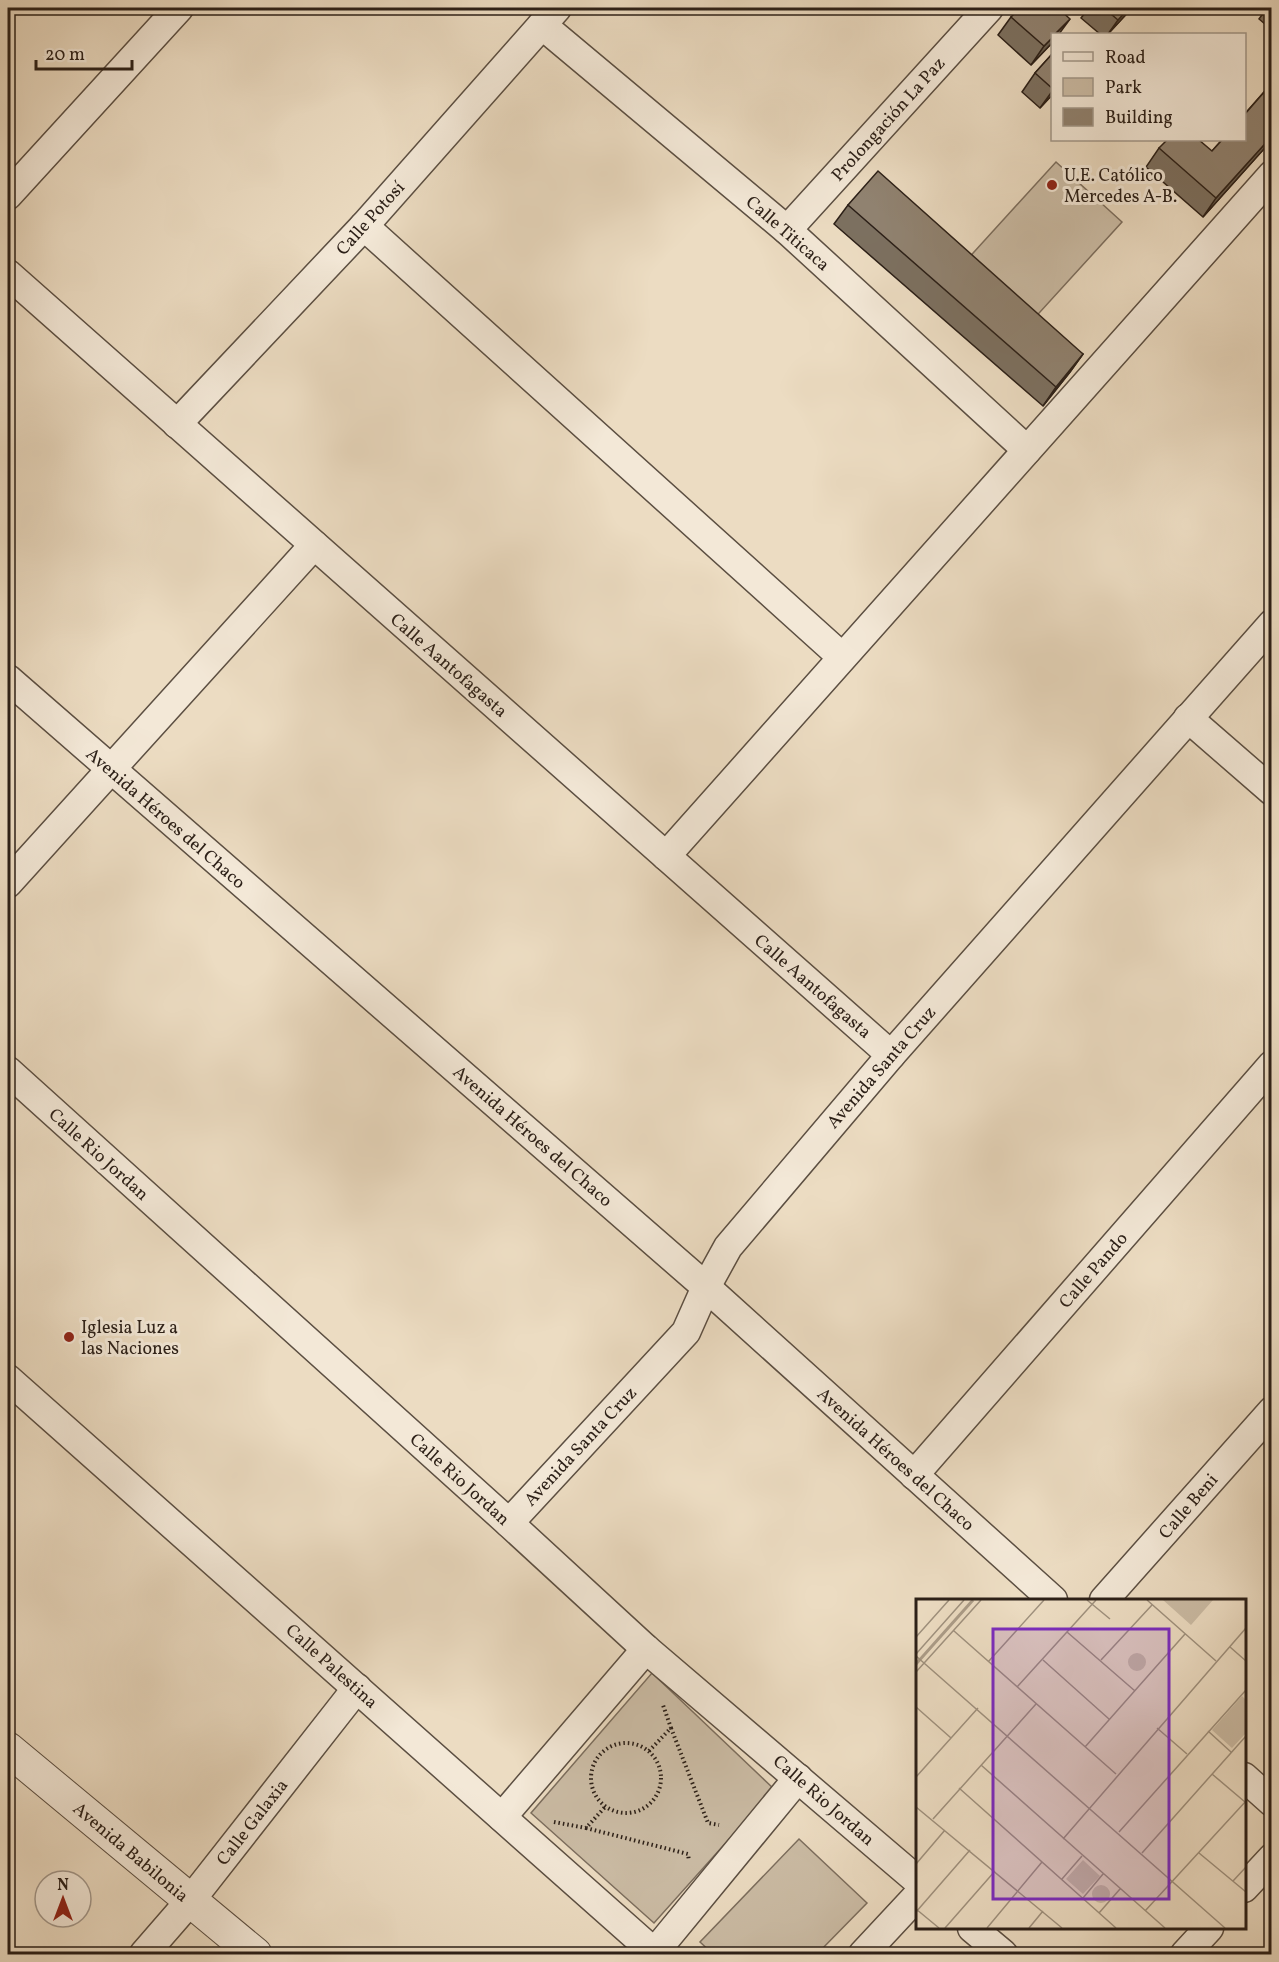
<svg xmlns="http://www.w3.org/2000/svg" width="1279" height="1962" font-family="Vollkorn,serif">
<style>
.green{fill:#cbbca5;stroke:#7c6e5e;stroke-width:1.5}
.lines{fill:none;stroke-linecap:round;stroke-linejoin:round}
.minor-casing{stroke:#5c4f42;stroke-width:31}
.tertiary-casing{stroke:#5c4f42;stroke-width:35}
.path{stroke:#2c2018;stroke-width:4;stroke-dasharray:1.5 3;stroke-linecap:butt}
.minor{stroke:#f3e8d7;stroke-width:28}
.tertiary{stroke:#f3e8d7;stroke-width:33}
.wall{fill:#7c7060;stroke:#2c2018;stroke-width:1.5}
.shaded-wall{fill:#655b4e;stroke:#2c2018;stroke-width:1.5}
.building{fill:#908270;stroke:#2c2018;stroke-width:1.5}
.poi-dot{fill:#8f2418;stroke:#f3e8d7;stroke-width:2}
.labels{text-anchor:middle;stroke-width:6;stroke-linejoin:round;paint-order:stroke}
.street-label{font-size:18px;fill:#2c2018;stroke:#f3e8d7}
.poi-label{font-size:18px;fill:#2c2018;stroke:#f3e8d7;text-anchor:start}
.inset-river{fill:none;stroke:#ab9c88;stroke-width:3}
.inset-road{fill:none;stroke:#9f917e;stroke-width:1.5}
.view{fill:#7b2cbf;fill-opacity:0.15;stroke:#7b2cbf;stroke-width:3}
.inset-edge{fill:none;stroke:#2c2018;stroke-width:3}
</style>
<rect width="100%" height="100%" fill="#ecdcc2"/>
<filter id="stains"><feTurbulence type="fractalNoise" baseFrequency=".00333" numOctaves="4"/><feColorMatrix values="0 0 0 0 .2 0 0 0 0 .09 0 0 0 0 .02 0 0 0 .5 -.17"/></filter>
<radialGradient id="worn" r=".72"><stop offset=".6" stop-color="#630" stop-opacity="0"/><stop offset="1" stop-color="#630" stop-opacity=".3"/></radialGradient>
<g class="green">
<path d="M1056,162L1122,222L1030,323L964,263Z"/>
<path d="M652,1673L774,1789L654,1923L531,1813Z"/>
<path d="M799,1839L867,1903L817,1954H713L700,1942Z"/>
</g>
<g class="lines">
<defs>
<g id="minor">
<path d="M542,25L787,230L1027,450"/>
<path d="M8,195L179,8"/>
<path d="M364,226L842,657"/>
<path d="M787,230L989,8"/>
<path d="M8,274L891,1055"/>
<path d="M177,424L364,226L557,8"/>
<path d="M8,679L706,1287L1053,1600"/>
<path d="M1188,718L1272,791"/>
<path d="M666,856L1272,175"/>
<path d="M8,883L314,545"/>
<path d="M8,1071L509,1523L646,1649L918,1881"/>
<path d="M8,1379L656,1954"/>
<path d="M914,1475L1272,1065"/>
<path d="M509,1523L686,1332L706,1287L728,1247L891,1055L1272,624"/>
<path d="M1104,1600L1272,1411"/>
<path d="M1244,1777L1272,1802"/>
<path d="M502,1817L646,1649"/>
<path d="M1244,1888L1272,1858"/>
<path d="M972,1928L1003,1954"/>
<path d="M654,1953L798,1778"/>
<path d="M144,1954L190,1901L357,1688"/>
<path d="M863,1954L918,1895"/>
<path d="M1185,1954L1209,1928"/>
</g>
<path id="tertiary" d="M8,1749L255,1954"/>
</defs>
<use href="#minor" class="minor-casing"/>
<use href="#tertiary" class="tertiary-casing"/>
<g class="path">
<path d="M671,1728L708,1823L719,1825"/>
<circle cx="626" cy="1778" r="35"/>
<path d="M649,1751L671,1728L663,1705"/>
<path d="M554,1822L586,1828L606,1806"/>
<path d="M586,1828L688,1854L689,1861"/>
</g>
<use href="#minor" class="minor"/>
<use href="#tertiary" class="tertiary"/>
</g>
<g class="wall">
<path d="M1089,8H1132L1108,34H1100L1081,18Z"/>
<path d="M1267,8H1272V30L1259,19Z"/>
<path d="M1011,17L1053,34V42L1031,65L998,35Z"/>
<path d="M1053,53V94L1040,108L1022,92L1035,73Z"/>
<path d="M1272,83V140L1203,217L1146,167L1159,148L1212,151Z"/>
<path d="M848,205L1083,354L1070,372L1043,406L834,224Z"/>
</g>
<g class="shaded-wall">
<path d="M1129,8H1132L1108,34L1118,20Z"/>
<path d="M1070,19L1059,34H1055Z"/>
<path d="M1053,37V42L1031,65L1044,46Z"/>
<path d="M1053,90V94L1040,108Z"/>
<path d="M1272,136V140L1203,217L1216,198Z"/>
<path d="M1083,354L1070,372L1043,406L1056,387Z"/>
</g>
<g class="building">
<path d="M1020,8H1058L1070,19L1055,34H1053V37L1044,46L1011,17Z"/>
<path d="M1104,8H1129L1118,20Z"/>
<path d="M1053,53V89L1035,73Z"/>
<path d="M1272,83V136L1216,198L1159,148L1167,140H1199L1212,151L1222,140H1245V114Z"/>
<path d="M878,171L1083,354L1056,387L848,205Z"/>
</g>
<g class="poi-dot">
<circle cx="1052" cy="185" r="6"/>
<circle cx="69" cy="1337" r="6"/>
</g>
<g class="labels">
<g class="street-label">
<text transform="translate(888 119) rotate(-48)" y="6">Prolongación La Paz</text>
<text transform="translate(370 218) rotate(-48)" y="6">Calle Potosí</text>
<text transform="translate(788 233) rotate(41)" y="6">Calle Titicaca</text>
<text transform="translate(449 665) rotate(41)" y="6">Calle Aantofagasta</text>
<text transform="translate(166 818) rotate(41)" y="6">Avenida Héroes del Chaco</text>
<text transform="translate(813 986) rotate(41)" y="6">Calle Aantofagasta</text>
<text transform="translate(881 1067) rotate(-49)" y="6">Avenida Santa Cruz</text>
<text transform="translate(533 1136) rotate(41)" y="6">Avenida Héroes del Chaco</text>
<text transform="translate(99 1154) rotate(42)" y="6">Calle Rio Jordan</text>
<text transform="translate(1093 1270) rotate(-49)" y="6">Calle Pando</text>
<text transform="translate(580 1446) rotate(-47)" y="6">Avenida Santa Cruz</text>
<text transform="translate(896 1459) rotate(42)" y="6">Avenida Héroes del Chaco</text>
<text transform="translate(460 1479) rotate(42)" y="6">Calle Rio Jordan</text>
<text transform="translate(1188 1506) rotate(-49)" y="6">Calle Beni</text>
<text transform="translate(332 1666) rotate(42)" y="6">Calle Palestina</text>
<text transform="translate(824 1800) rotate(41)" y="6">Calle Rio Jordan</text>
<text transform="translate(252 1822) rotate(-52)" y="6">Calle Galaxia</text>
<text transform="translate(131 1852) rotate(40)" y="6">Avenida Babilonia</text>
</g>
<g class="poi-label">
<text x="1064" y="181">U.E. Católico<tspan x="1064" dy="21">Mercedes A-B.</tspan></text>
<text x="81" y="1333">Iglesia Luz a<tspan x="81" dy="21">las Naciones</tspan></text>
</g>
</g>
<g transform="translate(916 1599)">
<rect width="330" height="330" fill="#ecdcc2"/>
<path d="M247,1H297L275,26ZM212 63a9 9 0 1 1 18 0a9 9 0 1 1-18 0ZM326,97L330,101V134L316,149L296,131ZM167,261L184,277L167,295L150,280ZM176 295a9 9 0 1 1 18 0a9 9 0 1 1-18 0Z" fill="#cbbca5"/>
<path class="inset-river" d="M0,65L57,1"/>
<path class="inset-road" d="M171,1L194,20M231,1L300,62M38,32L200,175M151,33L219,92M0,38L33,1M314,48L330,62M0,55L48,1M0,57L309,329M127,61L193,120M185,61L236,6M72,63L128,1M0,73L65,1M101,88L180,1M0,108L35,139M241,129L271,155M292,132L315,153M169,148L269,35M65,166L249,329M296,175L329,203M0,178L62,109M43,189L200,329M0,208L146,329M17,220L120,105M203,233L330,91M147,240L330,29M226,254L330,137M283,254L330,293M0,265L29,231M146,280L166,257M317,282L330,268M167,299L187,275M0,310L23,329M229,312L330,202M0,313L54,251M183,314L204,290M29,329L79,272M71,329L126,263M113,329L127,312"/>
<path class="view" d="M77,30H253V300H77Z"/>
<rect width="330" height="330" class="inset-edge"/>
</g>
<rect width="1279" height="1962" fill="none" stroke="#ecdcc2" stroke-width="30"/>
<rect x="9" y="9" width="1261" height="1944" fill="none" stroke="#2c2018" stroke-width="3"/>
<rect x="15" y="15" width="1249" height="1932" fill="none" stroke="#2c2018" stroke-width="1.5"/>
<rect x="1051" y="33" width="195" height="108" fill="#f3e8d7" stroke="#a3988b" stroke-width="1.5"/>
<rect x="1063" y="52" width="30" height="9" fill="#f3e8d7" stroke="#a3988b" stroke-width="1.5"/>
<text x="1105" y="63" font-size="18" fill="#2c2018">Road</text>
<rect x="1063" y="78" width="30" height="18" fill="#cbbca5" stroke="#a3988b" stroke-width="1.5"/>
<text x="1105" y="93" font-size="18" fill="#2c2018">Park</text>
<rect x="1063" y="108" width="30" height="18" fill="#908270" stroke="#a3988b" stroke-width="1.5"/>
<text x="1105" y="123" font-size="18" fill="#2c2018">Building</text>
<g transform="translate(63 1899)"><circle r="28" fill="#f3e8d7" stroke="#a3988b" stroke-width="1.5"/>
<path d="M0-4.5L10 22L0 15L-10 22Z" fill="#8f2418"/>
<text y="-9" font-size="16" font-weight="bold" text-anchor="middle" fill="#2c2018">N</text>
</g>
<path d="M36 60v9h96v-9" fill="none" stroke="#2c2018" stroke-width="3"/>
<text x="45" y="60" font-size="18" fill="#2c2018" stroke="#f3e8d7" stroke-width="4.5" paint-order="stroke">20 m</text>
<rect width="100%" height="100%" filter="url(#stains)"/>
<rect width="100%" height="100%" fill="url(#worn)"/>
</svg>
